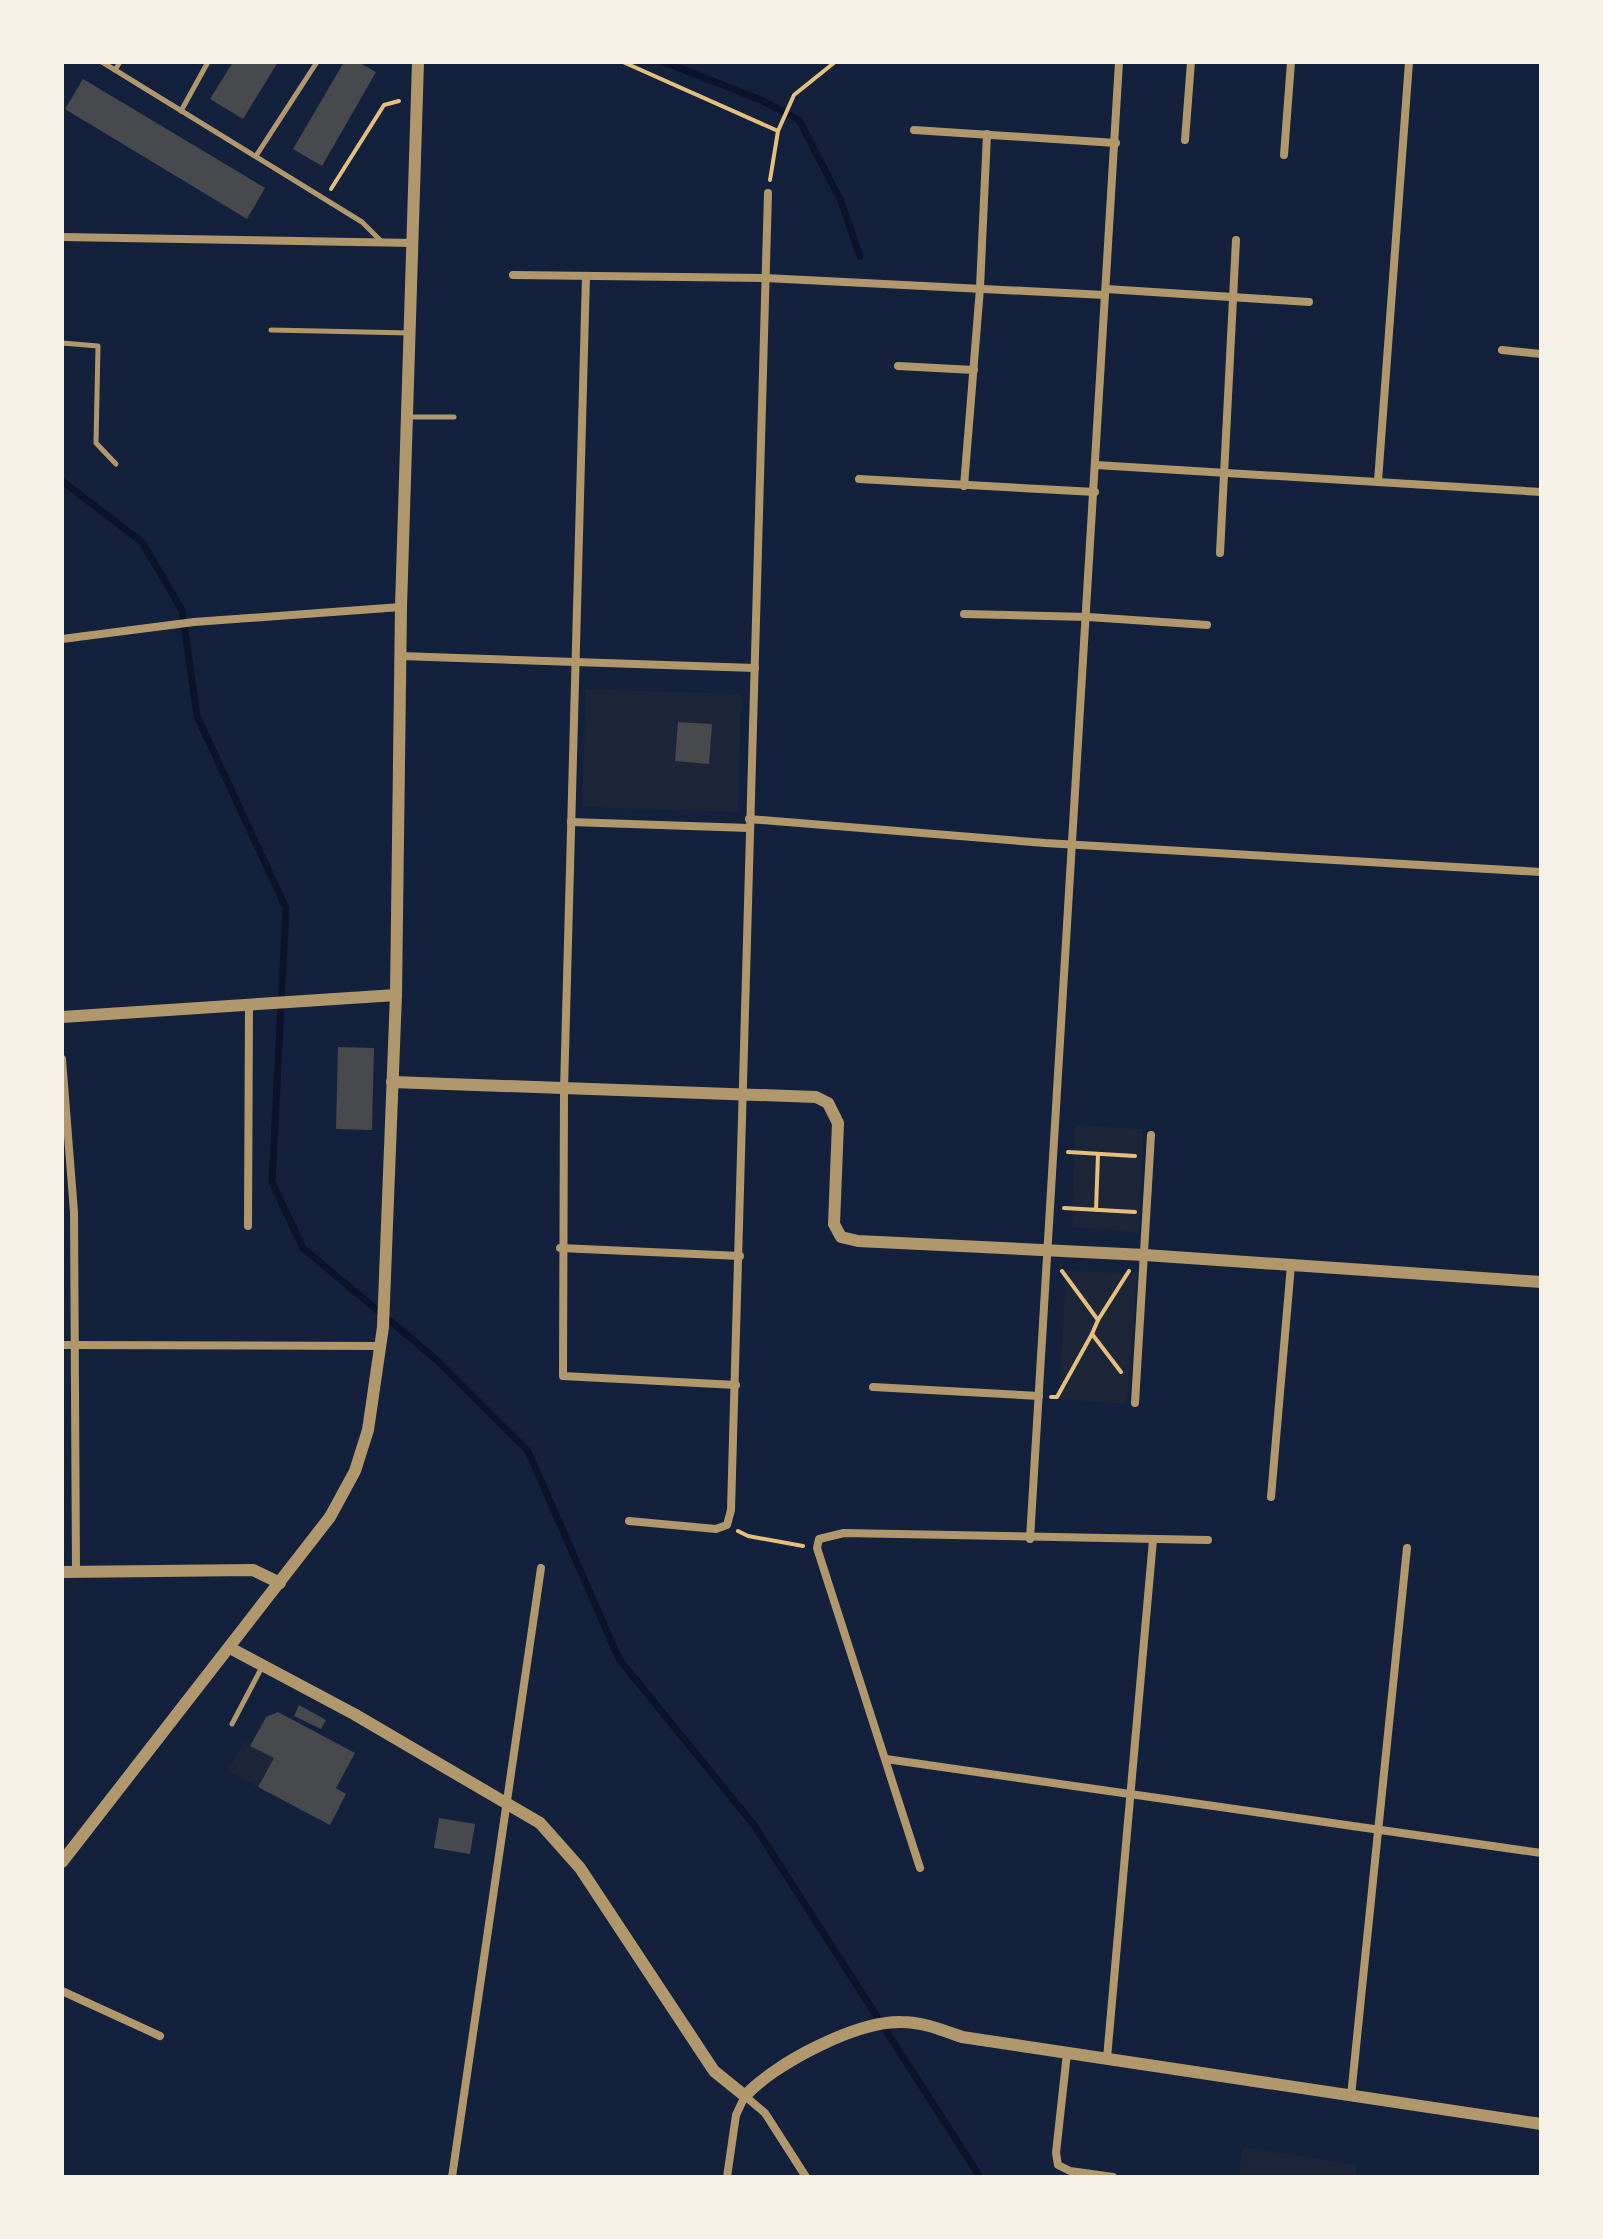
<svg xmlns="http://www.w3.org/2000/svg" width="1603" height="2239" font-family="'Open Sans',sans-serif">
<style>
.green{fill:#1d2539}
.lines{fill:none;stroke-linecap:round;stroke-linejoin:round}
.stream{stroke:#0b132b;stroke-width:7}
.building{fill:#48494c}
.path{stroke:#e5c07b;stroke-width:4}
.service{stroke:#b1986c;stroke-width:5}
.minor{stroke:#b1986c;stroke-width:8}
.tertiary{stroke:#b1986c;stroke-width:12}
</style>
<rect width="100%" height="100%" fill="#14213d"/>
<g class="green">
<path d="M586,689L741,694L738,812L582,807Z"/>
<path d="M1075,1125L1143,1129L1139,1233L1072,1227Z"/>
<path d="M1066,1271L1137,1273L1127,1404L1059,1399Z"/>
<path d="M244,1742L274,1758L258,1787L228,1771Z"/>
<path d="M1243,2147L1357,2165L1355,2177H1239Z"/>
</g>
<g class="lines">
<g class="stream">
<path d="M664,62L761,100L799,120L841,201L860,257"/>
<path d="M62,481L142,542L182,610L197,716L286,908L272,1182L303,1248L438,1361L528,1451L619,1659L754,1825L980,2177"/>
</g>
</g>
<g class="building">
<path d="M233,62H278L243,119L210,99Z"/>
<path d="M344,62H358L376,72L322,166L293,149Z"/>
<path d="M83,79L265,188L247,219L65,109Z"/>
<path d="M678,722L712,724L709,764L675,761Z"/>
<path d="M338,1047L374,1048L372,1130L336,1129Z"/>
<path d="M299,1705L326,1720L321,1729L294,1716Z"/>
<path d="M278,1712L355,1753L336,1788L346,1794L330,1825L258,1787L274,1758L250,1746L266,1717Z"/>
<path d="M439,1818L475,1824L470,1854L434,1848Z"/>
</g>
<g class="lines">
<g class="path">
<path d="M623,62L778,131"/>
<path d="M770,180L778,131L794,95L835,62"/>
<path d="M331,189L384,105L399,101"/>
<path d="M1068,1152L1135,1156"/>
<path d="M1064,1208L1135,1212"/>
<path d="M1096,1210L1098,1154"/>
<path d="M1062,1271L1098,1320L1092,1334L1121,1372"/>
<path d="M1098,1320L1129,1271"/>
<path d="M1051,1397H1057L1092,1334"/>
<path d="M738,1531L748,1536L803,1546"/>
</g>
<g class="service">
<path d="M102,62L362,222L382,242"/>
<path d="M115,70L120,62"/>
<path d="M181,111L208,62"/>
<path d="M256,156L317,62"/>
<path d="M271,330L410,333"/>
<path d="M62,343L98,346L96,443L116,464"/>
<path d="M409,417H454"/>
<path d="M232,1724L262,1667"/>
</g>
<g class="minor">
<path d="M914,130L1116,143"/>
<path d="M1185,140L1191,62"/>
<path d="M1284,155L1291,62"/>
<path d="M62,237L414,243"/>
<path d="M513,275L765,278L1105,295"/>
<path d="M586,276L564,1090L563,1376L736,1385"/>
<path d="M1106,289L1309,302"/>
<path d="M1502,350L1541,354"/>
<path d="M898,366L974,370"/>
<path d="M1096,465L1541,492"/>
<path d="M859,479L1095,492"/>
<path d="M1378,481L1409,62"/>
<path d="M964,486L980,288L987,134"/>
<path d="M1220,553L1236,240"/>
<path d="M964,614L1088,617L1207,625"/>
<path d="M62,639L194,622L401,607"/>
<path d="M400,656L755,668"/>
<path d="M749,819L1045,843L1541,872"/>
<path d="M571,822L749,828"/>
<path d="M62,1059L74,1212L76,1571"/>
<path d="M248,1226L249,1003"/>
<path d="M560,1248L740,1256"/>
<path d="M62,1345L381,1346"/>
<path d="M873,1387L1039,1396"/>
<path d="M1135,1403L1151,1135"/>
<path d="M1271,1497L1291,1265"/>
<path d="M629,1521L716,1529L727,1525L731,1510L768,193"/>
<path d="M1030,1539L1119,62"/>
<path d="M886,1759L1541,1853"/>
<path d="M920,1868L817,1548L819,1539L844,1533L1208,1540"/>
<path d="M62,1991L160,2036"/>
<path d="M1067,2053L1056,2153L1058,2165L1070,2171L1113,2177"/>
<path d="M1107,2058L1153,1540"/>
<path d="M1351,2096L1407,1548"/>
<path d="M452,2177L541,1568"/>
<path d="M727,2177L736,2115L745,2096L765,2113L806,2177"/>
</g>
<g class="tertiary">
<path d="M62,1017L396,995"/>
<path d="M392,1082L816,1097L828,1103L838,1123L834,1224L841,1237L858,1241L1145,1255L1541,1282"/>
<path d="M62,1572L253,1570L280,1583"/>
<path d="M230,1648L354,1714L540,1823L580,1868L714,2071L745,2096C775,2063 857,2021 901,2022C923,2022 942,2030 962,2037L1541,2124"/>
<path d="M62,1862L330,1517L355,1471L368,1430L383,1327L396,995L401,607L418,62"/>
</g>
</g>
<rect width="1603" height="2239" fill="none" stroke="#f6f1e7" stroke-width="128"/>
</svg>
